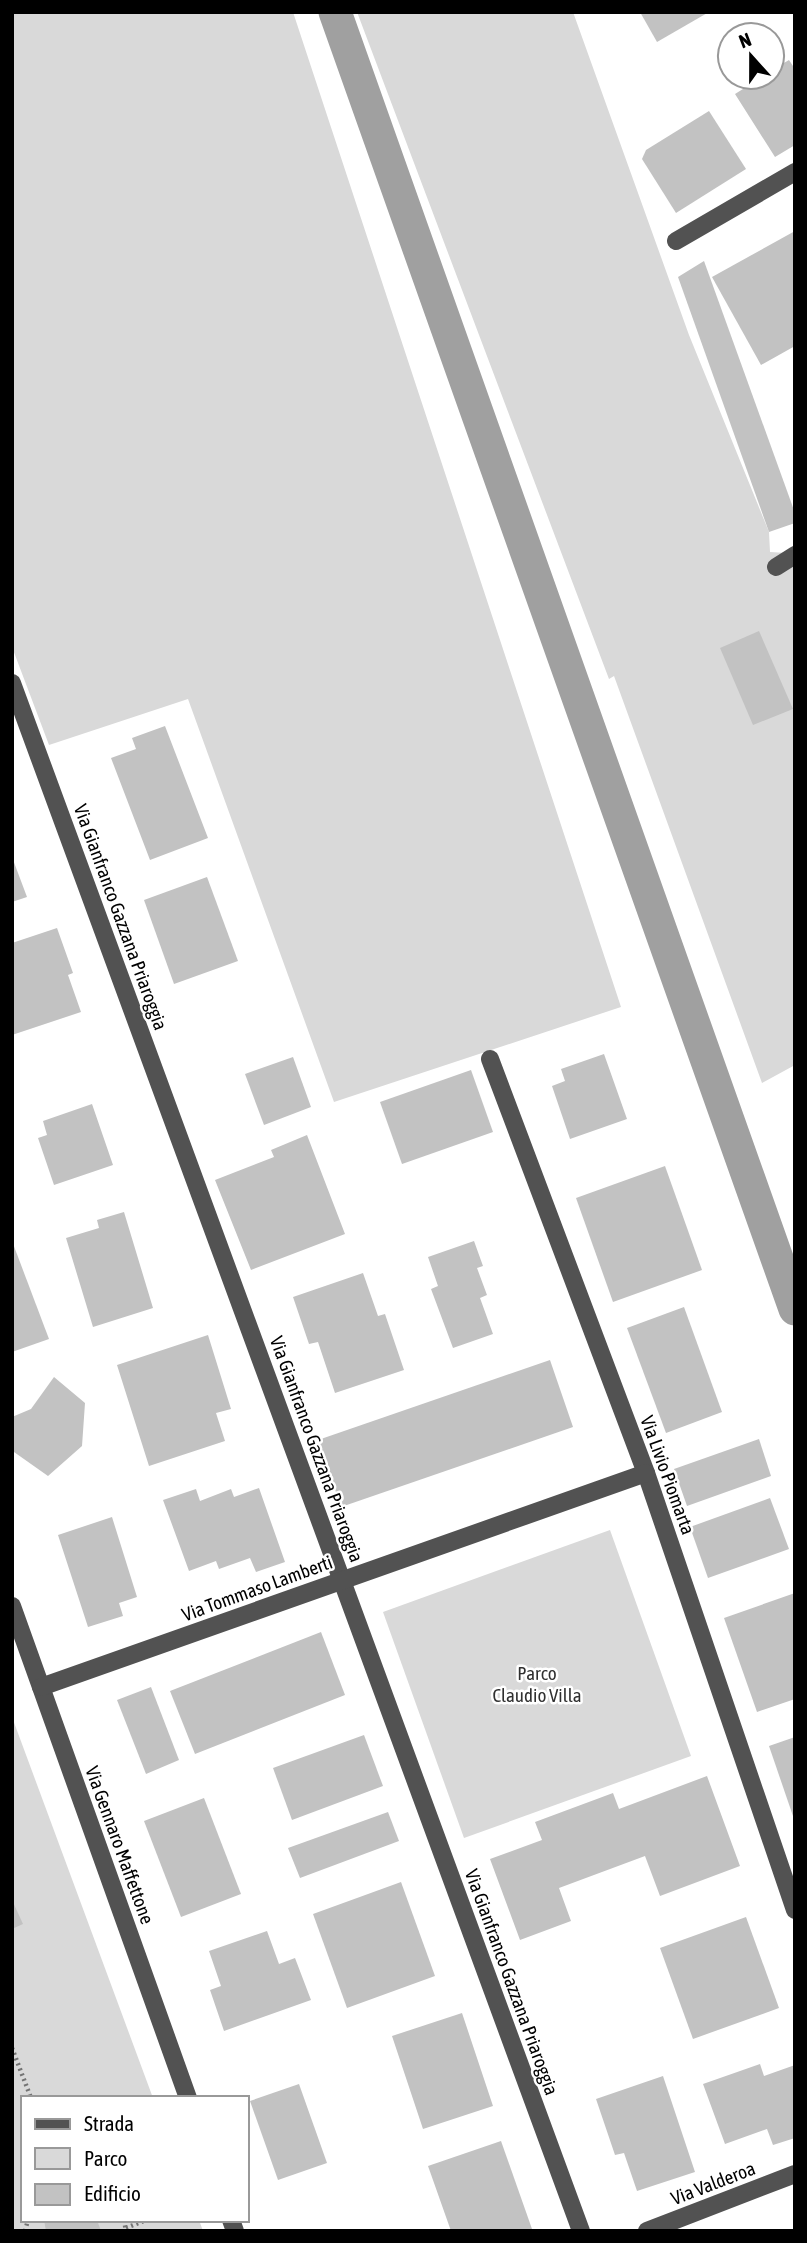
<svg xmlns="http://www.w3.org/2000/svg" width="807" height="2243" font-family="'Asap Condensed',sans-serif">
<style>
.green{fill:#d9d9d9}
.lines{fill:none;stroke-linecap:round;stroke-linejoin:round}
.canal{stroke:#a0a0a0;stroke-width:33}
.building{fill:#c2c2c2}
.path{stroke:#747474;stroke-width:4.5;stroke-dasharray:2 3.5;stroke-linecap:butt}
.minor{stroke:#525252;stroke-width:18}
.labels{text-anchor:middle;stroke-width:5;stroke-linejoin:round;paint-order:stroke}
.street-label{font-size:19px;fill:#000;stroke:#fff}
.park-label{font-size:19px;fill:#303030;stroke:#fff}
</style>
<rect width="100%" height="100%" fill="#fff"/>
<g class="green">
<path d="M12,12H293L621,1007L334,1102L188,699L49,745L12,647Z"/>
<path d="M357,12H573L689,335L769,532L770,552L787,553L795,559V1065L762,1083L614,676L609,679Z"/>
<path d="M610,1530L691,1756L464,1838L383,1612Z"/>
<path d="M12,1717L153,2098H23V2220H199L203,2231H12Z"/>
</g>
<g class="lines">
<path class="canal" d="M335,12L795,1309"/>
</g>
<g class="building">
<path d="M640,12H709L657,42Z"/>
<path d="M789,60L795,69V145L775,157L735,94L762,77H772V70Z"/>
<path d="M709,111L746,169L676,213L642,159L646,150Z"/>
<path d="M795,231V346L761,365L712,277Z"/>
<path d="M704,261L795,513V523L769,532L678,277Z"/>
<path d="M759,631L793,709L753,725L720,648Z"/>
<path d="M165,726L208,838L150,860L111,758L136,749L132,738Z"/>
<path d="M12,857L27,897L12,902Z"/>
<path d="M207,877L238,961L174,984L144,900Z"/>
<path d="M57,928L73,973L68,975L81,1012L12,1035V943Z"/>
<path d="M604,1054L627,1119L570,1139L552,1086L565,1081L561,1069Z"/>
<path d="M293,1057L311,1107L264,1125L245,1074Z"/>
<path d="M471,1070L493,1132L402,1164L380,1102Z"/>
<path d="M92,1104L113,1165L54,1185L38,1138L47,1135L43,1121Z"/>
<path d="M307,1135L345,1234L251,1270L215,1180L274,1157L271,1150Z"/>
<path d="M665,1166L702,1270L613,1302L576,1198Z"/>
<path d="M124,1212L153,1308L93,1327L66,1238L99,1228L97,1220Z"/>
<path d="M12,1241L49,1339L12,1352Z"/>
<path d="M474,1241L483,1266L477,1268L487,1295L480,1298L493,1334L453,1348L431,1289L438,1286L428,1257Z"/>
<path d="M363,1273L378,1316L385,1314L404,1370L335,1393L318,1342L309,1344L293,1297Z"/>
<path d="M684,1307L722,1412L666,1433L627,1328Z"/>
<path d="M208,1335L231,1409L216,1413L225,1441L149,1466L117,1365Z"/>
<path d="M550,1360L573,1427L341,1507L318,1440Z"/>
<path d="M54,1377L85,1403L82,1446L48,1476L14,1452L12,1417L31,1409Z"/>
<path d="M759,1439L771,1476L687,1506L674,1469Z"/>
<path d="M259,1488L285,1562L256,1572L250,1558L219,1569L216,1561L189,1571L163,1500L196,1489L200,1501L231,1489L234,1497Z"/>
<path d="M770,1498L789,1549L708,1578L690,1527Z"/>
<path d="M112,1517L137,1597L119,1603L123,1616L88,1627L58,1535Z"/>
<path d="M795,1593V1699L757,1712L724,1618Z"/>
<path d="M321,1632L345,1695L195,1754L170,1691Z"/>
<path d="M151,1687L179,1760L146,1774L117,1700Z"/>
<path d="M364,1735L383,1786L292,1820L273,1768Z"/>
<path d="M795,1737V1819H794L769,1746Z"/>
<path d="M707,1776L740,1866L660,1896L645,1856L559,1888L571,1921L520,1940L490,1859L542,1840L535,1822L613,1793L619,1809Z"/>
<path d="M204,1798L241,1894L181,1917L144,1821Z"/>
<path d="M388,1812L399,1841L300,1878L288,1848Z"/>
<path d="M401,1882L435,1976L347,2008L313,1914Z"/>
<path d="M12,1900L23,1924L12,1929Z"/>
<path d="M746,1917L779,2008L693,2039L660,1948Z"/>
<path d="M267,1931L279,1964L295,1958L311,2000L224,2031L210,1990L221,1986L209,1951Z"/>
<path d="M462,2013L493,2106L423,2129L392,2036Z"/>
<path d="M760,2064L764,2076L795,2065V2138L773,2145L767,2129L725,2144L703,2084Z"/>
<path d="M663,2076L695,2172L637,2191L624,2153L615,2155L596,2099Z"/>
<path d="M299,2084L327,2163L278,2180L250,2101Z"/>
<path d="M501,2141L532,2229L451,2231L428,2166Z"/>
<path d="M44,2220H97L101,2231H46Z"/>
</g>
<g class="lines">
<g class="path">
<path d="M12,2048L31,2098"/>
<path d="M124,2220L126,2231"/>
<path d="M126,2228L146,2220"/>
<path d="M25,2231L28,2220"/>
</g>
<g class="minor">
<path d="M676,241L795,172"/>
<path d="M776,567L795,555"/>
<path d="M12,683L581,2231"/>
<path d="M490,1059L646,1473L795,1910"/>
<path d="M12,1606L188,2098"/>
<path d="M41,1687L646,1473"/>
<path d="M231,2220L235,2231"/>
<path d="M647,2231L795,2174"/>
</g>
</g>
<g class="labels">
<g class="street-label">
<text transform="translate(121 917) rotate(70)" y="7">Via Gianfranco Gazzana Priaroggia</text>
<text transform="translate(317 1449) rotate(70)" y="7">Via Gianfranco Gazzana Priaroggia</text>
<text transform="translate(668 1475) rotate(70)" y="7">Via Livio Piomarta</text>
<text transform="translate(257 1588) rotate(-20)" y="7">Via Tommaso Lamberti</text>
<text transform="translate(120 1845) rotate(70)" y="7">Via Gennaro Maffettone</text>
<text transform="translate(512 1982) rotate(70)" y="7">Via Gianfranco Gazzana Priaroggia</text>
<text transform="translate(713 2183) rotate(-21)" y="7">Via Valderoa</text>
</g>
<g class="park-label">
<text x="537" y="1680">Parco<tspan x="537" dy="22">Claudio Villa</tspan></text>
</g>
</g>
<rect width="807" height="2243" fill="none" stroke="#000000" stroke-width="28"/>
<rect x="21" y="2096" width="228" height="126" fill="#ffffff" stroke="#999999" stroke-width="2"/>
<rect x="35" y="2119" width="35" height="10" fill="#525252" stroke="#999999" stroke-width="2"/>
<text x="84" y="2131" font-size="21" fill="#000000">Strada</text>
<rect x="35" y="2148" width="35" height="21" fill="#d9d9d9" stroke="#999999" stroke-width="2"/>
<text x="84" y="2166" font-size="21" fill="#000000">Parco</text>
<rect x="35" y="2184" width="35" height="21" fill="#c2c2c2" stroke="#999999" stroke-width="2"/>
<text x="84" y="2201" font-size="21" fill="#000000">Edificio</text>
<g transform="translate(751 56) rotate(339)"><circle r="33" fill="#ffffff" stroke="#999999" stroke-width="2"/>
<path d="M0-5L12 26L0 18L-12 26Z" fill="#000000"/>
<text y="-10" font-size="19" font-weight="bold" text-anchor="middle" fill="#000000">N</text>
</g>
</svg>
